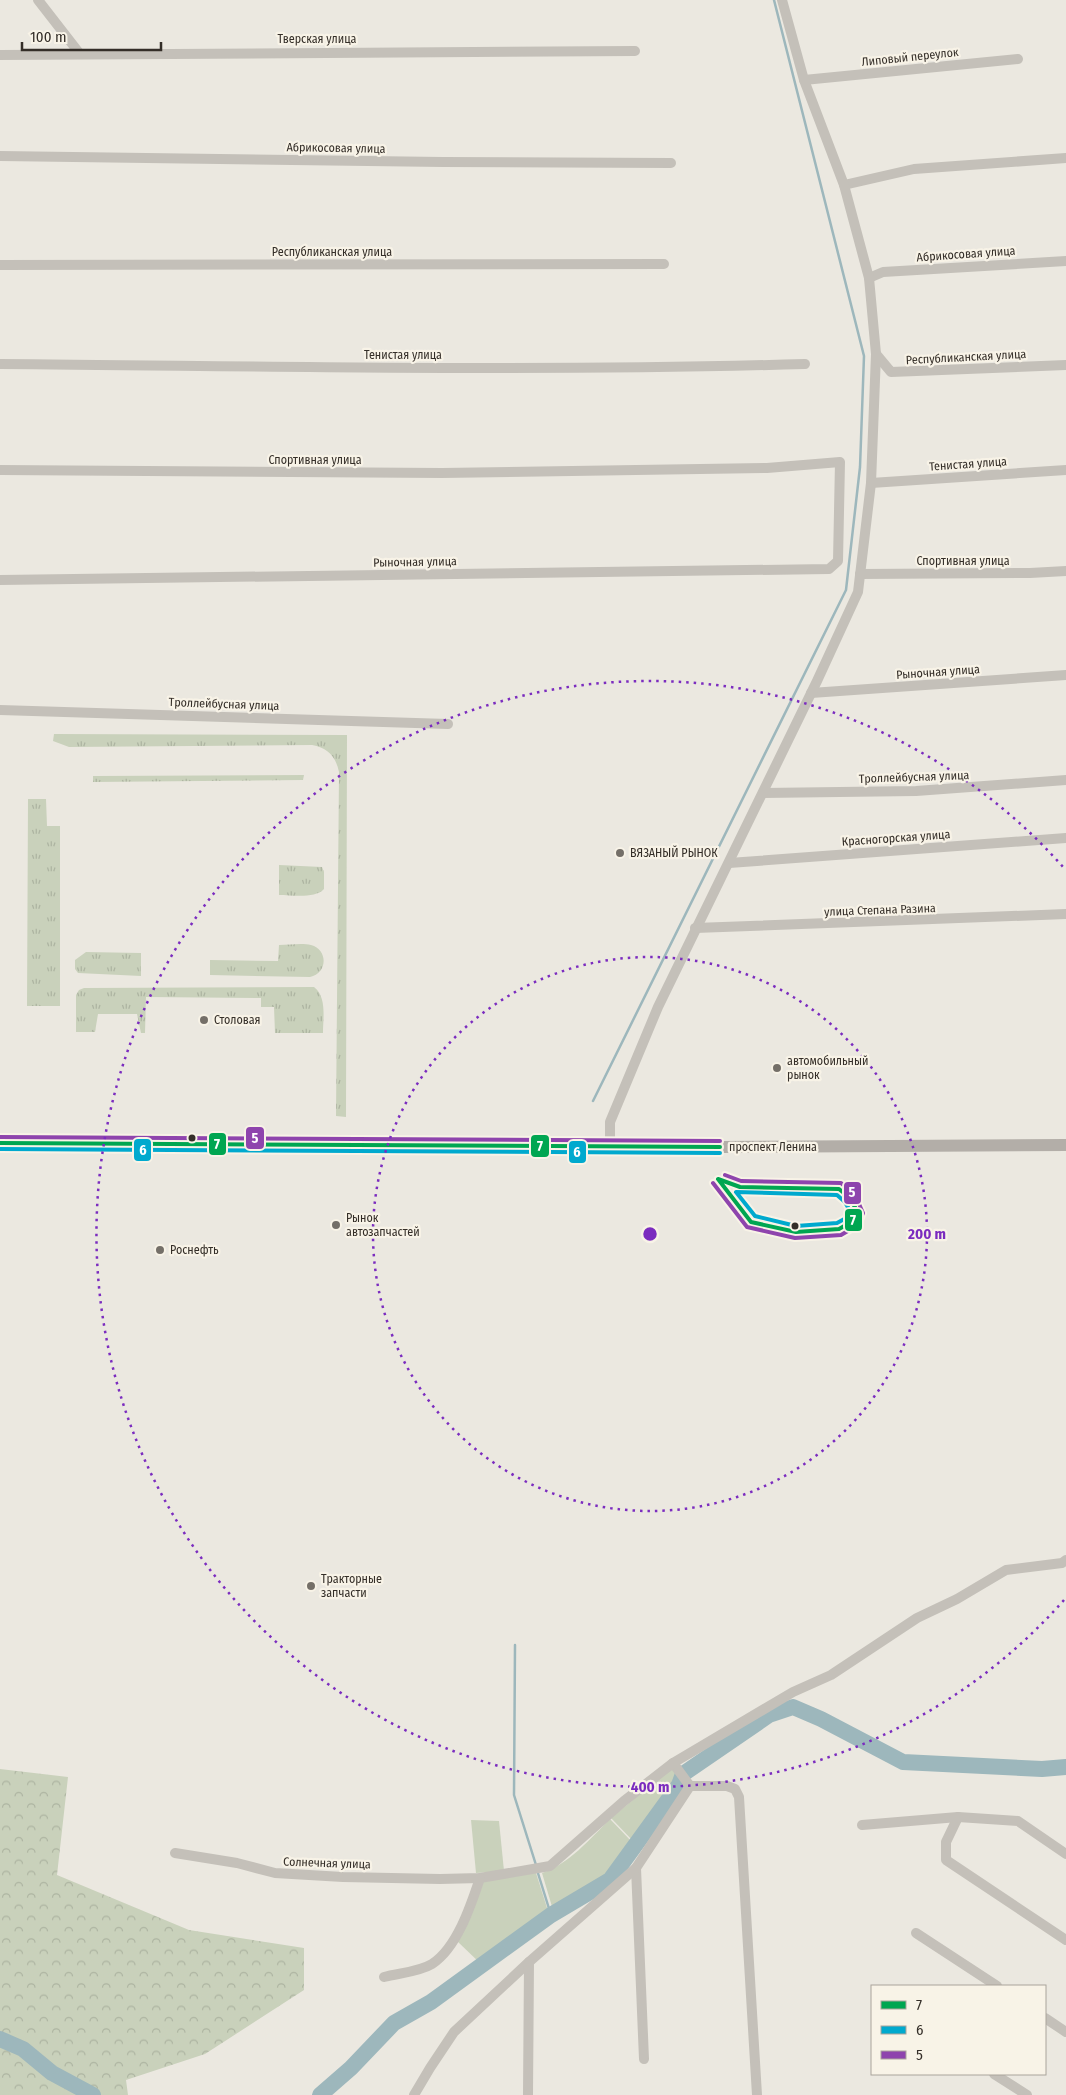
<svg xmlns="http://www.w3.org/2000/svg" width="1066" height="2095" font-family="'Fira Sans Condensed',sans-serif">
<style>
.grass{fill:url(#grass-tufts)}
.forest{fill:url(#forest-crowns)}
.garden{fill:#c9d1bb}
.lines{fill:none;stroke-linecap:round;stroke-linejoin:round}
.stream{stroke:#9db7bc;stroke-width:2.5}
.river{stroke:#9db7bc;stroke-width:16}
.minor{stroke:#c4c0b9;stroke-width:10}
.major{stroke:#b3aea8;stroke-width:12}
.bus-1-casing{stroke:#f8f3e7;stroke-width:8}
.bus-2-casing{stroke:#f8f3e7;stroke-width:8}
.bus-3-casing{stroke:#f8f3e7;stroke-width:8}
.bus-1{stroke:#00a651;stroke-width:4}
.bus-2{stroke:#00a9ce;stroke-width:4}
.bus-3{stroke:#8e44ad;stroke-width:4}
.ring{fill:none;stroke:#7b2cbf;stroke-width:2.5;stroke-dasharray:2.5 5}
.poi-dot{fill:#746f68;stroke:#f8f3e7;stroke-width:2}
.bus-dot{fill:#342e28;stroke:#f8f3e7;stroke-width:2}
.labels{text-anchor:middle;stroke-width:4.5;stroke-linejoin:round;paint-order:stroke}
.street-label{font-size:12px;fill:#342e28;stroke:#f8f3e7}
.poi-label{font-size:12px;fill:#342e28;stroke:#f8f3e7;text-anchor:start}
.centre{fill:#7b2cbf;stroke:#f8f3e7;stroke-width:2.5}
.ring-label{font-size:15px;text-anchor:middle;font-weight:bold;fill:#7b2cbf;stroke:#f8f3e7;stroke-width:4.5;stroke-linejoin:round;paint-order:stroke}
.line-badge{stroke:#f8f3e7;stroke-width:2}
.badge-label{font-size:14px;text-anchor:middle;font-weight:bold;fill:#fff}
</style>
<defs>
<pattern id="grass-tufts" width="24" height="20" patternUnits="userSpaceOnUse" patternTransform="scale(1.25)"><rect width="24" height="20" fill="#c9d1bb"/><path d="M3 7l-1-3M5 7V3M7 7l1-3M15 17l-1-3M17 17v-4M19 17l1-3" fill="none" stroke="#adb4a1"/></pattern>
<pattern id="forest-crowns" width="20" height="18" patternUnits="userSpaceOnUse" patternTransform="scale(1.25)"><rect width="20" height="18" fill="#c9d1bb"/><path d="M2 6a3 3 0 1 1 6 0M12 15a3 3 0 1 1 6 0" fill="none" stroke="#adb4a1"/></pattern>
</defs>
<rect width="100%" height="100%" fill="#ebe8e0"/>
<g class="grass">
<path d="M54,734L347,735L346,1117L336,1116L339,772C336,757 328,748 312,745L69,747L53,741Z"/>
<path d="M304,775L303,780L93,782V776Z"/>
<path d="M28,799H46L47,826H60V1006H27Z"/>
<path d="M279,865L322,867L324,872V889C315,899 292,895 279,895Z"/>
<path d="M279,945C289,945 302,943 311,945C329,950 327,974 310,977L210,975V960L278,961Z"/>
<path d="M86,952L141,953V976L78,973L75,969V960Z"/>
<path d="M314,987C327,997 323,1018 323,1033H275L274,1007H261V998L146,997L145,1033H141L137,1014H98L95,1032H76V995L79,990L84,988Z"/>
</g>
<path class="forest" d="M0,1769L68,1777L57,1875L189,1930L304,1948V1990L205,2054L126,2080L128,2095H0Z"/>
<g class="garden">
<path d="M673,1767L680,1779L634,1842L611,1818Z"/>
<path d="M610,1819L633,1843L606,1879L553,1910L542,1873C569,1864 590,1839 610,1819Z"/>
<path d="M471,1820L499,1821L504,1871L476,1873Z"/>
<path d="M536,1873L549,1914L482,1965L457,1941L483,1880Z"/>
</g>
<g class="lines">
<g class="stream">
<path d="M593,1101L846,590L860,467L864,356L774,0"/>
<path d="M515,1645L514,1795L536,1865"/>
<path d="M537,1870L551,1915"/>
</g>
<g class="river">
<path d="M0,2039L23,2049L52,2073L93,2095"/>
<path d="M320,2095L351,2068L394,2023L431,2002L551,1915L610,1880L679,1785L683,1774L769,1715L793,1707L821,1719L903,1762L1042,1769L1066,1767"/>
</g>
<g class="minor">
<path d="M38,0L80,54"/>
<path d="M0,55L635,51"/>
<path d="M804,80L1018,59"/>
<path d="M0,156L443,162L671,163"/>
<path d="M844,185L914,169L1066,158"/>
<path d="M0,265L664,264"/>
<path d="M869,278L883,272L1066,261"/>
<path d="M876,354L891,372L1066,365"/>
<path d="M0,364C268,366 537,372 805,364"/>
<path d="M0,470L442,473L767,468L840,462L838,561L829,569L0,580"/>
<path d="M871,483L1066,470"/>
<path d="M860,574L1030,573L1066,571"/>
<path d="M811,693L1066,675"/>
<path d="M0,710L448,724"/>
<path d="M763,793L916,791L1066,780"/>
<path d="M729,863L1066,838"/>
<path d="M695,928L1066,914"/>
<path d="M610,1146V1122L658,1007L817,681L858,592L871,483L876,354L869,278L844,185L804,80L782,0"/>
<path d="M673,1763L690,1786"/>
<path d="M690,1786H727L735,1789L739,1797L757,2095"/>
<path d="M958,1817L946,1842V1860L1066,1940"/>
<path d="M862,1825L958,1817L1018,1821L1066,1854"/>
<path d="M175,1853L237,1863L275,1873L343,1877L440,1879L480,1878L550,1866L624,1801L673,1763L793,1692L831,1675L917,1618L957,1599L1006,1570L1062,1563L1066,1560"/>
<path d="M916,1933L997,1986"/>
<path d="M384,1977C399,1973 419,1972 432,1964C457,1948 471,1905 480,1878"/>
<path d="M1045,2018L1066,2032"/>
<path d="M644,2059L636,1868L690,1786"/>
<path d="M994,2074L1027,2095"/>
<path d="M414,2095L430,2068L454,2032L529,1962"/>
<path d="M528,2095L529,1962L636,1868"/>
</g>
<path class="major" d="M0,1143L720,1147L1066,1145"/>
<defs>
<g id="bus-1">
<path d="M0,1143L720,1147"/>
<path d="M718,1179L740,1187L839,1189L850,1198L857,1211L853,1221L839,1229L796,1232L751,1222Z"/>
</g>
<g id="bus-2">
<path d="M0,1149L720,1153"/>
<path d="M736,1192L837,1195L845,1202L850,1211L848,1217L837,1223L796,1226L755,1216Z"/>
</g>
<g id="bus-3">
<path d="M0,1137L720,1141"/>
<path d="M713,1183L747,1227L795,1238L841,1235L858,1225L863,1213L855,1195L841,1183L741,1181L725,1175"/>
</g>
</defs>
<use href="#bus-1" class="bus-1-casing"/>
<use href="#bus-2" class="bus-2-casing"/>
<use href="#bus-3" class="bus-3-casing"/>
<use href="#bus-1" class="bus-1"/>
<use href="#bus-2" class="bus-2"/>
<use href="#bus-3" class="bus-3"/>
</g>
<g class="ring">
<circle cx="650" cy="1234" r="277"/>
<path d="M1064 1600A553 553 0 1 1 1064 868"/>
</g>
<g class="poi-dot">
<circle cx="620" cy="853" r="5"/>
<circle cx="204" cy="1020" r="5"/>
<circle cx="777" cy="1068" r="5"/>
<circle cx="336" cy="1225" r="5"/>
<circle cx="160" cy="1250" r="5"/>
<circle cx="311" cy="1586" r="5"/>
</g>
<g class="bus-dot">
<circle cx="192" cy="1138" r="4.5"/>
<circle cx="795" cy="1226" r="4.5"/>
</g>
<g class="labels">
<g class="street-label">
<text x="317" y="43">Тверская улица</text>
<text transform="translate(910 57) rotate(-6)" y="4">Липовый переулок</text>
<text transform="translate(336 148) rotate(1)" y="4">Абрикосовая улица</text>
<text x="332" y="256">Республиканская улица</text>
<text transform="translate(966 254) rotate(-4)" y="4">Абрикосовая улица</text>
<text x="403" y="359">Тенистая улица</text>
<text transform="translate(966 357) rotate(-3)" y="4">Республиканская улица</text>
<text x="315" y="464">Спортивная улица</text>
<text transform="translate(968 464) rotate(-4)" y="4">Тенистая улица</text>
<text x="963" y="565">Спортивная улица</text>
<text transform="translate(415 562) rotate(-1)" y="4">Рыночная улица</text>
<text transform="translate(938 672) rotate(-4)" y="4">Рыночная улица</text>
<text transform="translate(224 704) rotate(2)" y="4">Троллейбусная улица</text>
<text transform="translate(914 777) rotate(-2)" y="4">Троллейбусная улица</text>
<text transform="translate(896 838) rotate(-4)" y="4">Красногорская улица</text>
<text transform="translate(880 910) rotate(-2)" y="4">улица Степана Разина</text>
<text x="773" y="1151">проспект Ленина</text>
<text transform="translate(327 1863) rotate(2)" y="4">Солнечная улица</text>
</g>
<g class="poi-label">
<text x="630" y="857">ВЯЗАНЫЙ РЫНОК</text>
<text x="214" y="1024">Столовая</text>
<text x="787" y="1065">автомобильный<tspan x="787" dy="14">рынок</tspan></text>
<text x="346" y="1222">Рынок<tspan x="346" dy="14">автозапчастей</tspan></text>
<text x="170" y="1254">Роснефть</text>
<text x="321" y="1583">Тракторные<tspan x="321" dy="14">запчасти</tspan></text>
</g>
</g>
<circle cx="650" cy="1234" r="8" class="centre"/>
<g class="ring-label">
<text x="927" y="1239">200 m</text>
<text x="650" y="1792">400 m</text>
</g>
<g class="line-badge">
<rect x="245" y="1126" width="20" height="24" rx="5" fill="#8e44ad"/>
<rect x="208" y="1132" width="19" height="24" rx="5" fill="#00a651"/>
<rect x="530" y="1134" width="20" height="24" rx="5" fill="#00a651"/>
<rect x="133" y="1138" width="19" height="24" rx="5" fill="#00a9ce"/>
<rect x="568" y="1140" width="19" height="24" rx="5" fill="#00a9ce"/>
<rect x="843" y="1181" width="19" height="24" rx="5" fill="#8e44ad"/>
<rect x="844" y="1208" width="19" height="24" rx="5" fill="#00a651"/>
</g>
<g class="badge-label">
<text x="255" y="1143">5</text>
<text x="217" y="1149">7</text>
<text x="540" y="1151">7</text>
<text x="143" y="1155">6</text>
<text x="577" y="1157">6</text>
<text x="852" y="1197">5</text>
<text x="853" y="1225">7</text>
</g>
<rect x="871" y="1985" width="175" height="90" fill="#f8f3e7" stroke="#aaa49b"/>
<rect x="881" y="2001" width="25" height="8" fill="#00a651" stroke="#aaa49b"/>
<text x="916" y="2010" font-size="15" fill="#342e28">7</text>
<rect x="881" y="2026" width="25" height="8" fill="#00a9ce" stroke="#aaa49b"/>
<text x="916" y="2035" font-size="15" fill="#342e28">6</text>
<rect x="881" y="2051" width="25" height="8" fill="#8e44ad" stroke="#aaa49b"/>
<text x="916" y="2060" font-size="15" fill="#342e28">5</text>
<path d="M22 42v8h139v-8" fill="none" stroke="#342e28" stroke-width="2.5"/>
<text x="30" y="42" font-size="15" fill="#342e28" stroke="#f8f3e7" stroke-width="4" paint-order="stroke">100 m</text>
</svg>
